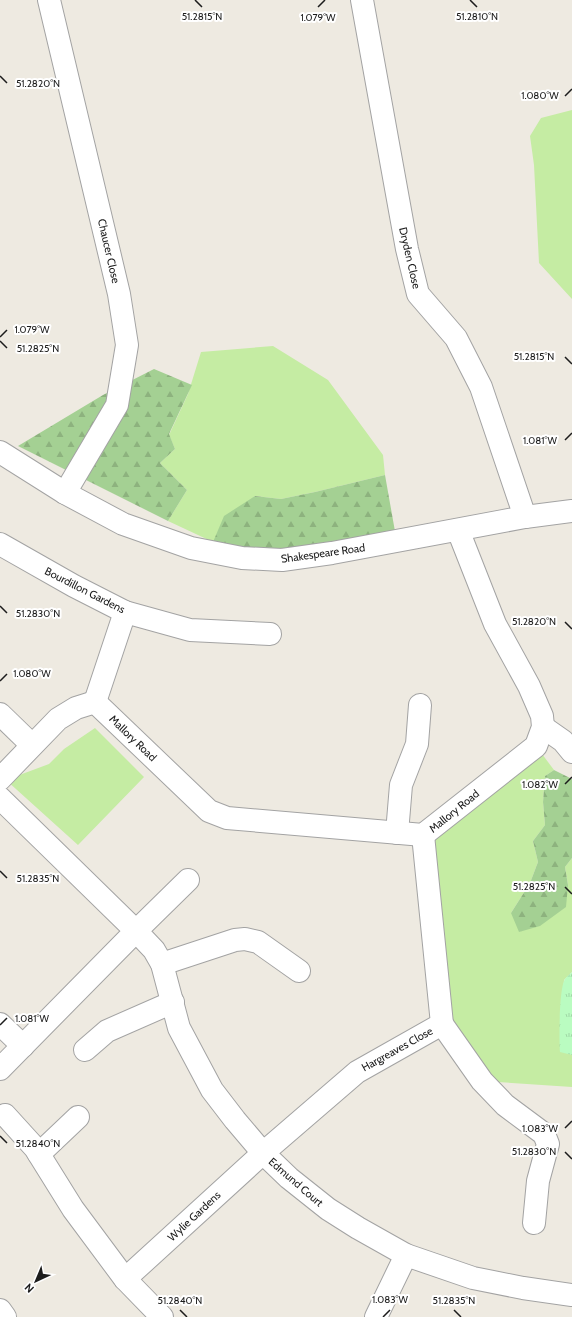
<svg xmlns="http://www.w3.org/2000/svg" width="572" height="1317" font-family="Cabin,sans-serif">
<style>
.grass{fill:#c5eca3}
.forest{fill:url(#forest-firs)}
.park{fill:url(#park-tufts)}
.lines{fill:none;stroke-linecap:round;stroke-linejoin:round}
.minor-casing{stroke:#a3a3a3;stroke-width:24}
.minor{stroke:#fff;stroke-width:22}
.ticks{fill:none;stroke:#1c1c1c;stroke-width:1.5}
.labels{text-anchor:middle;stroke-width:4;stroke-linejoin:round;paint-order:stroke}
.street-label{font-size:11px;fill:#1c1c1c;stroke:#fff}
.ticks-label{font-size:10px;text-anchor:middle;fill:#1c1c1c;stroke:#fff;stroke-width:4;stroke-linejoin:round;paint-order:stroke}
</style>
<defs>
<pattern id="forest-firs" width="22" height="20" patternUnits="userSpaceOnUse"><rect width="22" height="20" fill="#a4d093"/><path d="M5 1l3.5 6h-7zM16 11l3.5 6h-7z" fill="#8db27e"/></pattern>
<pattern id="park-tufts" width="24" height="20" patternUnits="userSpaceOnUse"><rect width="24" height="20" fill="#bafcc1"/><path d="M3 7l-1-3M5 7V3M7 7l1-3M15 17l-1-3M17 17v-4M19 17l1-3" fill="none" stroke="#9fd7a5"/></pattern>
</defs>
<rect width="100%" height="100%" fill="#eeeae1"/>
<g class="grass">
<path d="M572,110V299L539,263L534,165L530,136L541,118Z"/>
<path d="M273,346L328,380L383,455L385,475L315,492L281,499L255,496L213,542L168,521L187,490L160,463L175,449L169,435L188,394L201,352Z"/>
<path d="M95,728L144,777L78,845L6,780L49,764L64,749Z"/>
<path d="M536,746L554,770L545,776L543,802L545,825L533,841L538,862L530,883L511,913L568,885L565,867L572,858V972L564,980L560,1048L572,1053V1087L482,1081L442,1024L447,957L423,835Z"/>
</g>
<g class="forest">
<path d="M154,369L192,385L169,434L175,449L160,463L187,490L168,521L18,446L103,395Z"/>
<path d="M385,475L396,537L321,554L261,551L213,542L224,516L255,496L281,499L315,492Z"/>
<path d="M554,770L572,779V858L565,867L568,885L566,907L540,926L519,932L511,913L530,883L538,862L533,841L545,825L543,802L545,776Z"/>
</g>
<path class="park" d="M572,972V1055L560,1052C559,1040 559,988 565,979C567,976 570,974 572,972Z"/>
<g class="lines">
<defs>
<g id="minor">
<path d="M49,0L119,294L127,345L117,405L65,493"/>
<path d="M362,0L407,249L418,294L456,338L481,387L525,517"/>
<path d="M0,452L65,493L123,524L191,548L242,558L282,560L332,553L525,517L572,511"/>
<path d="M0,544L74,586L125,612L190,630L270,634"/>
<path d="M95,702L209,811L227,818L423,835L536,746L543,727L542,716L529,686L495,624L458,530"/>
<path d="M95,702L125,612"/>
<path d="M0,714L32,745"/>
<path d="M543,727L563,741L572,752"/>
<path d="M0,779L58,719L76,708L95,702"/>
<path d="M0,798L136,931L0,1069"/>
<path d="M397,833L401,785L417,744L420,705"/>
<path d="M188,880L136,931L154,950L162,964L179,1028L212,1090L235,1120L263,1153L289,1178L328,1209L358,1228L406,1255L473,1278L523,1288L572,1295"/>
<path d="M162,964L235,940L245,939L258,942L299,971"/>
<path d="M0,1024L23,1046"/>
<path d="M442,1024L482,1081L505,1105L544,1134L548,1144L538,1181L534,1223"/>
<path d="M85,1050L107,1031L173,1002"/>
<path d="M5,1115L35,1148L73,1209L125,1279L162,1317"/>
<path d="M39,1154L78,1117"/>
<path d="M125,1279L263,1153L357,1072L442,1024L423,835"/>
<path d="M0,1310L5,1317"/>
<path d="M376,1317L406,1255"/>
</g>
</defs>
<use href="#minor" class="minor-casing"/>
<use href="#minor" class="minor"/>
</g>
<path class="ticks" d="M195,0L202,7M470,0L477,7M318,7L325,0M0,76L7,83M565,96L572,89M0,337L7,330M0,341L7,348M565,357L572,364M565,440L572,433M0,606L7,613M565,622L572,629M0,681L7,674M565,784L572,777M0,871L7,878M565,887L572,894M0,1025L7,1018M565,1128L572,1121M0,1136L7,1143M565,1152L572,1159M180,1310L187,1317M454,1310L461,1317M383,1317L390,1310"/>
<g class="labels">
<g class="street-label">
<text transform="translate(109 251) rotate(77)" y="4">Chaucer Close</text>
<text transform="translate(410 258) rotate(77)" y="4">Dryden Close</text>
<text transform="translate(323 553) rotate(-8)" y="4">Shakespeare Road</text>
<text transform="translate(85 590) rotate(27)" y="4">Bourdillon Gardens</text>
<text transform="translate(133 738) rotate(44)" y="4">Mallory Road</text>
<text transform="translate(454 811) rotate(-39)" y="4">Mallory Road</text>
<text transform="translate(397 1049) rotate(-29)" y="4">Hargreaves Close</text>
<text transform="translate(296 1182) rotate(41)" y="4">Edmund Court</text>
<text transform="translate(194 1216) rotate(-43)" y="4">Wylie Gardens</text>
</g>
</g>
<g class="ticks-label">
<text x="202" y="20">51.2815°N</text>
<text x="477" y="20">51.2810°N</text>
<text x="318" y="21">1.079°W</text>
<text x="38" y="87">51.2820°N</text>
<text x="540" y="99">1.080°W</text>
<text x="32" y="333">1.079°W</text>
<text x="38" y="352">51.2825°N</text>
<text x="534" y="360">51.2815°N</text>
<text x="540" y="444">1.081°W</text>
<text x="38" y="617">51.2830°N</text>
<text x="534" y="625">51.2820°N</text>
<text x="32" y="677">1.080°W</text>
<text x="540" y="788">1.082°W</text>
<text x="38" y="882">51.2835°N</text>
<text x="534" y="890">51.2825°N</text>
<text x="32" y="1022">1.081°W</text>
<text x="540" y="1132">1.083°W</text>
<text x="38" y="1147">51.2840°N</text>
<text x="534" y="1155">51.2830°N</text>
<text x="390" y="1303">1.083°W</text>
<text x="180" y="1304">51.2840°N</text>
<text x="454" y="1304">51.2835°N</text>
</g>
<g transform="translate(36 1281) rotate(224)" stroke="#ffffff" stroke-width="3" paint-order="stroke">
<path d="M0-3L7 15L0 10L-7 15Z" fill="#1c1c1c"/>
<text y="-6" font-size="11" font-weight="bold" text-anchor="middle" fill="#1c1c1c">N</text>
</g>
</svg>
